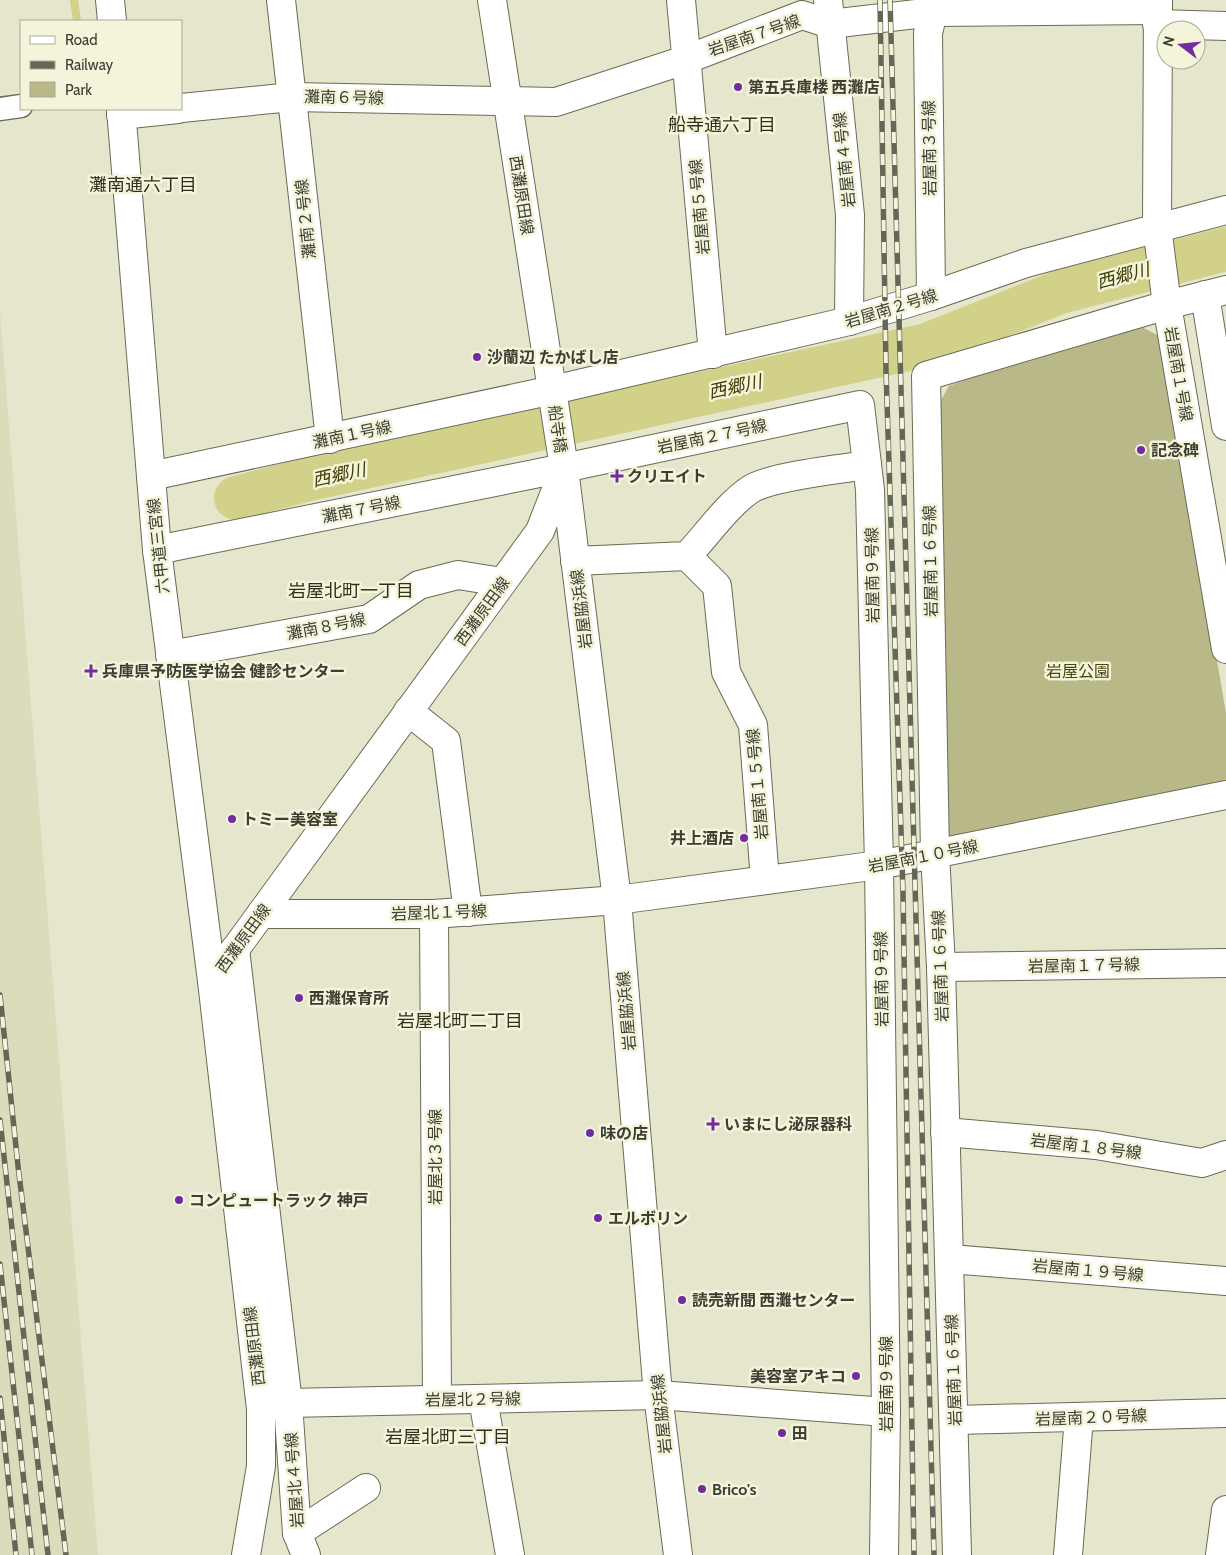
<svg xmlns="http://www.w3.org/2000/svg" width="1226" height="1555" font-family="Cabin,'Noto Sans JP',sans-serif">
<style>
.built{fill:#dbdcbb}
.green{fill:#b9b888}
.lines{fill:none;stroke-linecap:round;stroke-linejoin:round}
.stream{stroke:#d2d18a;stroke-width:8}
.river{stroke:#d2d18a;stroke-width:44}
.pedestrian-casing{stroke:#6b6b55;stroke-width:25}
.minor-casing{stroke:#6b6b55;stroke-width:30}
.tertiary-casing{stroke:#6b6b55;stroke-width:30}
.pedestrian{stroke:#fff;stroke-width:22}
.minor{stroke:#fff;stroke-width:28}
.tertiary{stroke:#fff;stroke-width:28}
.rail-casing{stroke:#666658;stroke-width:5.5}
.rail{stroke:#f3f4da;stroke-width:4;stroke-dasharray:11;stroke-linecap:butt}
.poi-dot{fill:#722ca0;stroke:#f3f4da;stroke-width:2}
.labels{text-anchor:middle;stroke-width:5;stroke-linejoin:round;paint-order:stroke}
.street-label{font-size:16px;fill:#3d3d33;stroke:#f3f4da}
.poi-label{font-size:16px;font-weight:bold;fill:#3d3d33;stroke:#f3f4da;text-anchor:start}
.park-label{font-size:16px;fill:#48460f;stroke:#f3f4da}
.neighbourhood-label{font-size:18px;fill:#30301c;stroke:#f3f4da}
.water-label{font-size:18px;font-style:italic;fill:#3f3d03;stroke:#f3f4da}
</style>
<rect width="100%" height="100%" fill="#e6e6cd"/>
<path class="built" d="M0,311L98,1555H0Z"/>
<path class="green" d="M1142,327L1161,337L1226,713V779L1222,786L943,842L934,412L949,386L1017,360Z"/>
<g class="lines">
<path class="stream" d="M74,0L77,21"/>
<path class="river" d="M236,498L309,479L927,345L1060,292L1226,249"/>
<defs>
<path id="pedestrian" d="M0,109L21,106"/>
<g id="minor">
<path d="M281,0L330,439"/>
<path d="M681,0L713,354"/>
<path d="M828,0L850,215L849,321"/>
<path d="M1158,0L1157,227L1167,305L1226,649"/>
<path d="M1157,24L1226,26"/>
<path d="M181,108L292,97L556,102L685,60L802,15L830,24L933,12L1158,10"/>
<path d="M121,115L178,109"/>
<path d="M1205,295L1226,426"/>
<path d="M931,296L928,33L933,12V0"/>
<path d="M151,476L553,390L849,321L931,296L1026,263L1226,210"/>
<path d="M157,550L564,468L860,405L870,490L879,865L886,1412L884,1555"/>
<path d="M687,556L717,586L726,672L753,725L765,880"/>
<path d="M575,561L687,556C706,536 728,504 751,489C772,476 840,469 867,465"/>
<path d="M170,655L369,619L419,585L458,575L502,582"/>
<path d="M408,711L446,741L468,912"/>
<path d="M261,914H434L617,900L879,865L1226,795"/>
<path d="M434,914L437,1400"/>
<path d="M235,949L288,1403L297,1533L306,1555"/>
<path d="M941,967L1226,963"/>
<path d="M945,1132L1096,1145L1202,1163L1226,1155"/>
<path d="M950,1259L1226,1281"/>
<path d="M483,1399L510,1555"/>
<path d="M288,1403L658,1395L886,1412"/>
<path d="M955,1420L1226,1413"/>
<path d="M297,1533L366,1488"/>
<path d="M957,1555L941,967L935,853L926,376L1167,305L1226,290"/>
<path d="M1068,1555L1079,1417"/>
<path d="M1220,1555L1226,1510"/>
</g>
<g id="tertiary">
<path d="M110,0L112,21"/>
<path d="M492,0L564,468L617,900L658,1395L678,1555"/>
<path d="M121,109L157,550L212,981L261,1409V1466L246,1555"/>
<path d="M212,981L540,531L563,472"/>
</g>
</defs>
<use href="#pedestrian" class="pedestrian-casing"/>
<use href="#minor" class="minor-casing"/>
<use href="#tertiary" class="tertiary-casing"/>
<use href="#pedestrian" class="pedestrian"/>
<use href="#minor" class="minor"/>
<use href="#tertiary" class="tertiary"/>
<defs>
<g id="rail">
<path d="M880,0L886,371L903,892L914,1555"/>
<path d="M890,0L934,1555"/>
<path d="M0,995L18,1166L66,1555"/>
<path d="M0,1120L48,1555"/>
<path d="M0,1264L32,1555"/>
<path d="M0,1398L16,1555"/>
</g>
</defs>
<use href="#rail" class="rail-casing"/>
<use href="#rail" class="rail"/>
</g>
<g class="poi-dot">
<circle cx="738" cy="87" r="5"/>
<circle cx="477" cy="357" r="5"/>
<circle cx="1141" cy="450" r="5"/>
<path d="M614.5 468.5h5v5h5v5h-5v5h-5v-5h-5v-5h5z"/>
<path d="M88.5 663.5h5v5h5v5h-5v5h-5v-5h-5v-5h5z"/>
<circle cx="232" cy="819" r="5"/>
<circle cx="744" cy="838" r="5"/>
<circle cx="299" cy="998" r="5"/>
<path d="M710.5 1116.5h5v5h5v5h-5v5h-5v-5h-5v-5h5z"/>
<circle cx="590" cy="1133" r="5"/>
<circle cx="179" cy="1200" r="5"/>
<circle cx="598" cy="1218" r="5"/>
<circle cx="682" cy="1300" r="5"/>
<circle cx="856" cy="1376" r="5"/>
<circle cx="782" cy="1433" r="5"/>
<circle cx="702" cy="1489" r="5"/>
</g>
<g class="labels">
<g class="street-label">
<text transform="translate(754 35) rotate(-19)" y="6">岩屋南７号線</text>
<text transform="translate(344 97) rotate(1)" y="6">灘南６号線</text>
<text transform="translate(929 148) rotate(-91)" y="6">岩屋南３号線</text>
<text transform="translate(844 160) rotate(-96)" y="6">岩屋南４号線</text>
<text transform="translate(522 195) rotate(81)" y="6">西灘原田線</text>
<text transform="translate(699 207) rotate(-95)" y="6">岩屋南５号線</text>
<text transform="translate(305 219) rotate(-96)" y="6">灘南２号線</text>
<text transform="translate(891 308) rotate(-17)" y="6">岩屋南２号線</text>
<text transform="translate(1179 374) rotate(80)" y="6">岩屋南１号線</text>
<text transform="translate(558 429) rotate(82)" y="6">船寺橋</text>
<text transform="translate(352 434) rotate(-12)" y="6">灘南１号線</text>
<text transform="translate(712 436) rotate(-12)" y="6">岩屋南２７号線</text>
<text transform="translate(361 509) rotate(-11)" y="6">灘南７号線</text>
<text transform="translate(158 546) rotate(-96)" y="6">六甲道三宮線</text>
<text transform="translate(930 561) rotate(-91)" y="6">岩屋南１６号線</text>
<text transform="translate(872 575) rotate(-91)" y="6">岩屋南９号線</text>
<text transform="translate(581 609) rotate(-97)" y="6">岩屋脇浜線</text>
<text transform="translate(482 611) rotate(-54)" y="6">西灘原田線</text>
<text transform="translate(326 626) rotate(-11)" y="6">灘南８号線</text>
<text transform="translate(757 784) rotate(-95)" y="6">岩屋南１５号線</text>
<text transform="translate(923 856) rotate(-11)" y="6">岩屋南１０号線</text>
<text transform="translate(439 912) rotate(-2)" y="6">岩屋北１号線</text>
<text transform="translate(243 938) rotate(-54)" y="6">西灘原田線</text>
<text transform="translate(1084 965) rotate(-1)" y="6">岩屋南１７号線</text>
<text transform="translate(940 966) rotate(-92)" y="6">岩屋南１６号線</text>
<text transform="translate(881 979) rotate(-91)" y="6">岩屋南９号線</text>
<text transform="translate(626 1011) rotate(-95)" y="6">岩屋脇浜線</text>
<text transform="translate(1086 1146) rotate(7)" y="6">岩屋南１８号線</text>
<text transform="translate(435 1157) rotate(-90)" y="6">岩屋北３号線</text>
<text transform="translate(1088 1270) rotate(5)" y="6">岩屋南１９号線</text>
<text transform="translate(254 1346) rotate(-97)" y="6">西灘原田線</text>
<text transform="translate(953 1370) rotate(-92)" y="6">岩屋南１６号線</text>
<text transform="translate(886 1384) rotate(-90)" y="6">岩屋南９号線</text>
<text transform="translate(473 1399) rotate(-1)" y="6">岩屋北２号線</text>
<text transform="translate(661 1414) rotate(-96)" y="6">岩屋脇浜線</text>
<text transform="translate(1091 1417) rotate(-2)" y="6">岩屋南２０号線</text>
<text transform="translate(294 1480) rotate(-94)" y="6">岩屋北４号線</text>
</g>
<g class="poi-label">
<text x="748" y="93">第五兵庫楼 西灘店</text>
<text x="487" y="363">沙蘭辺 たかばし店</text>
<text x="1151" y="456">記念碑</text>
<text x="627" y="482">クリエイト</text>
<text x="102" y="677">兵庫県予防医学協会 健診センター</text>
<text x="242" y="825">トミー美容室</text>
<text x="734" y="844" text-anchor="end">井上酒店</text>
<text x="309" y="1004">西灘保育所</text>
<text x="724" y="1130">いまにし泌尿器科</text>
<text x="600" y="1139">味の店</text>
<text x="189" y="1206">コンピュートラック 神戸</text>
<text x="608" y="1224">エルボリン</text>
<text x="692" y="1306">読売新聞 西灘センター</text>
<text x="846" y="1382" text-anchor="end">美容室アキコ</text>
<text x="792" y="1439">田</text>
<text x="712" y="1495">Brico's</text>
</g>
<g class="park-label">
<text x="1078" y="677">岩屋公園</text>
</g>
<g class="neighbourhood-label">
<text x="722" y="131">船寺通六丁目</text>
<text x="143" y="191">灘南通六丁目</text>
<text x="351" y="597">岩屋北町一丁目</text>
<text x="460" y="1027">岩屋北町二丁目</text>
<text x="448" y="1443">岩屋北町三丁目</text>
</g>
<g class="water-label">
<text transform="translate(1123 276) rotate(-15)" y="6">西郷川</text>
<text transform="translate(735 387) rotate(-12)" y="6">西郷川</text>
<text transform="translate(339 475) rotate(-12)" y="6">西郷川</text>
</g>
</g>
<rect x="20" y="20" width="162" height="90" fill="#f3f4da" stroke="#aaab97"/>
<rect x="30" y="36" width="25" height="8" fill="#ffffff" stroke="#aaab97"/>
<text x="65" y="45" font-size="15" fill="#3d3d33">Road</text>
<rect x="30" y="61" width="25" height="8" fill="#666658" stroke="#aaab97"/>
<text x="65" y="70" font-size="15" fill="#3d3d33">Railway</text>
<rect x="30" y="82" width="25" height="15" fill="#b9b888" stroke="#aaab97"/>
<text x="65" y="95" font-size="15" fill="#3d3d33">Park</text>
<g transform="translate(1181 45) rotate(286)"><circle r="24" fill="#f3f4da" stroke="#aaab97"/>
<path d="M0-4L9 19L0 12L-9 19Z" fill="#722ca0"/>
<text y="-8" font-size="14" font-weight="bold" text-anchor="middle" fill="#3d3d33">N</text>
</g>
</svg>
